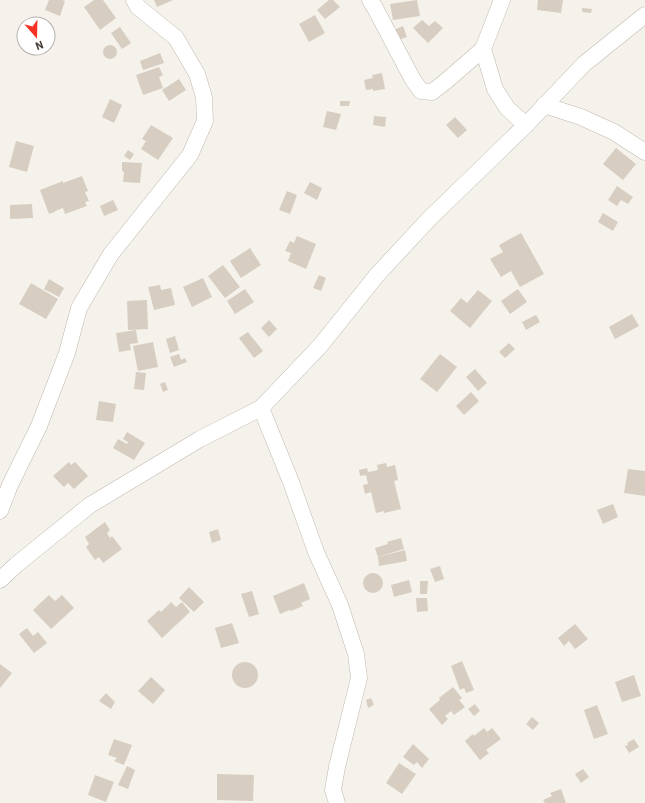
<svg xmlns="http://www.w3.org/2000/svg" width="645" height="803" font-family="Barlow,sans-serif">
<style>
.building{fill:#d7cdc1}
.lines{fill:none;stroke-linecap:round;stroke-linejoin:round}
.street-casing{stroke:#c1b9ae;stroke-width:17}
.street{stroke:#fff;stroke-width:16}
</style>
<rect width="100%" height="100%" fill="#f5f2ec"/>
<g class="building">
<path d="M49,0H62L65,1L60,16L45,10Z"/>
<path d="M94,0H103L116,18L100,30L84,7Z"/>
<path d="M154,0H173L157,7Z"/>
<path d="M329,0H333L340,7L325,19L317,10Z"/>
<path d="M417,0L420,16L393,20L390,4Z"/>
<path d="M538,0H563L561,13L537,10Z"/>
<path d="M582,8L592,9L591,13L582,12Z"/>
<path d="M315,15L325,33L309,42L299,24Z"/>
<path d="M422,20L429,26L435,21L443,28L428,43L413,28Z"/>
<path d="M403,26L407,37L398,40L394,30Z"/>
<path d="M120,27L131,43L122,49L111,33Z"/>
<circle cx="110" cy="52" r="7"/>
<path d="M160,53L164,63L143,70L140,61Z"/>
<path d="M159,67L163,75L159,77L163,88L143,95L136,75Z"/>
<path d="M382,73L385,89L373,91V89L366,90L364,80L373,78L372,75Z"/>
<path d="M179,79L186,90L169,101L162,90Z"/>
<path d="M110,99L122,105L114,123L102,117Z"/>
<path d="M340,101H350L349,106H340Z"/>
<path d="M327,111L341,114L336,130L323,127Z"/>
<path d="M374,116L386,117L385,127L373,125Z"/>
<path d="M455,117L467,130L458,138L446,125Z"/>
<path d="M151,125L173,138L158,160L141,149L146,141L142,139Z"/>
<path d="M16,141L34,146L27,172L9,167Z"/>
<path d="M616,148L636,164L623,180L603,164Z"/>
<path d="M128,150L134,154L130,160L124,156Z"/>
<path d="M122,162L142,163L140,183L123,182L124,172L122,171Z"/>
<path d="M82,176L88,191L85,192L89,201L85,202L87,206L65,214L63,208L55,211V212L49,214L40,190L63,181V183Z"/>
<path d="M310,182L322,188L317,200L304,193Z"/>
<path d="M617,186L633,197L628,204L621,200L617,206L608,200Z"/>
<path d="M287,191L297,195L290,214L279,210Z"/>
<path d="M113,200L118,210L104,216L100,206Z"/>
<path d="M32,204L33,218L10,219V205Z"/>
<path d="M603,213L618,222L613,231L598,222Z"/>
<path d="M521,233L544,274L520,287L511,271L501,277L490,259L503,252L499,245Z"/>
<path d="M297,236L316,244L306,269L288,261L291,253L285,251L290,241L294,243Z"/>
<path d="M250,248L261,265L241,278L230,261Z"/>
<path d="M223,265L240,287L225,298L208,276Z"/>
<path d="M319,275L326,278L321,291L313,288Z"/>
<path d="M203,278L212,297L192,307L183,287Z"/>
<path d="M49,279L64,288L59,297L44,289Z"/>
<path d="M31,283L58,299L46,319L19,304Z"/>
<path d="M160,285L161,290L171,288L175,305L154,310L148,287Z"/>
<path d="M245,289L254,302L235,314L227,301Z"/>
<path d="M518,289L527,302L510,314L501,301Z"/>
<path d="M478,290L492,301L470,328L450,311L461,298L467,303Z"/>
<path d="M147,300L148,329L128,330L127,301Z"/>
<path d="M632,314L639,326L615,339L609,327Z"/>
<path d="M536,315L540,322L526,330L522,322Z"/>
<path d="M269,320L277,329L269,337L261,328Z"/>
<path d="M136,330L138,343L130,344L131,350L119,352L116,333Z"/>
<path d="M248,332L263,351L254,358L239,338Z"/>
<path d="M175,336L179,350L170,353L166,339Z"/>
<path d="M153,342L158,367L138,371L133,346Z"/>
<path d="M509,343L515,349L505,358L499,352Z"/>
<path d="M179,354L181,360L185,358L187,362L174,367L170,357Z"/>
<path d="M440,354L457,367L437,392L420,379Z"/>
<path d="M475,369L487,383L478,391L466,377Z"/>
<path d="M136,372L146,373L144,390L134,389Z"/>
<path d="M165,382L168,390L163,392L160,384Z"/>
<path d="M471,392L479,401L464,415L456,406Z"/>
<path d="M99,401L116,404L113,422L96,420Z"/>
<path d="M127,432L145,443L134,460L113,448L118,439L127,444L128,442L123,439Z"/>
<path d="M69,462L71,465L75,462L88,476L74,489L68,483L64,487L53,476Z"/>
<path d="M386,463L387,467L395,465L398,480L394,481L401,509L384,513V511L376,513L371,492L365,494L363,485L368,484L366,475L360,476L359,470L367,468L368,472L378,470L377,465Z"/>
<path d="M628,469L645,471V496L624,493Z"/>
<path d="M613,504L618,517L603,524L597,510Z"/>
<path d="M105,522L110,530L107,533L110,538L112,536L122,549L103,563L99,557L95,560L86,547L89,544L85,537Z"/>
<path d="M218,529L221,540L212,543L209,532Z"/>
<path d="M401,538L404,549L378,557L375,548L388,544L387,542Z"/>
<path d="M405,550L407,561L379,566L378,557Z"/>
<path d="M440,566L444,579L435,582L430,569Z"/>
<circle cx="373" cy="583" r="10"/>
<path d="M409,580L412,592L394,597L391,585Z"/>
<path d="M420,581H428L427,594H420Z"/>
<path d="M304,583L310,599L301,603L303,606L291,611L290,610L280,614L273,596Z"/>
<path d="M189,587L204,602L194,612L179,598Z"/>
<path d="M252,591L259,614L249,617L241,594Z"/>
<path d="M49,595L55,601L62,595L74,608L51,629L33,610Z"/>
<path d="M416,598H427L428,611L417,612Z"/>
<path d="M171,602L176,607L182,602L190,612L162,638L147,621L159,610L161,612Z"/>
<path d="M232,623L239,643L221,648L215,628Z"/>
<path d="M575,624L588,639L575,649L569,641L564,646L558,638Z"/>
<path d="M27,628L33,636L38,632L47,643L34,653L19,634Z"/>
<path d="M462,661L474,690L466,693L464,688L460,690L451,666Z"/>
<circle cx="245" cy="675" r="13"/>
<path d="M0,664L12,673L0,688Z"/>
<path d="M634,675L641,696L622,702L615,682Z"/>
<path d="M151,677L165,690L153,704L138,691Z"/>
<path d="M453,687L462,698L459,700L465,707L454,715L451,711L445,716L448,719L442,725L429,709L440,700L439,698Z"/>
<path d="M106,693L115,702L111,709L99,701Z"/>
<path d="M371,698L374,705L368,708L366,700Z"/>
<path d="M475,704L480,711L474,716L468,709Z"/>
<path d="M597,705L608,734L594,739L584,710Z"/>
<path d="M532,717L539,723L533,730L526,724Z"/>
<path d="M484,728L487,732L492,728L501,739L486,750L489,753L480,760L465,741L473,734L474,736Z"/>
<path d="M114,739L132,745L124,765L114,761L117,758L108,755Z"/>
<path d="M634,739L639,747L629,753L625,746L628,745L627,743Z"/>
<path d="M413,744L429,759L422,768L417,762L414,765L403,757Z"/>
<path d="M399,763L416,774L402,794L386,783Z"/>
<path d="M127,766L135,770L128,789L118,785Z"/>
<path d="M583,769L589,777L581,783L575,774Z"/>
<path d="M217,774L254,775L253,801L217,800Z"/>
<path d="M95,775L114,782L106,802L88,795Z"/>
<path d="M561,789L566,803H545L543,800L552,796L550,793Z"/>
</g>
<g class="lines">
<defs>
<g id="street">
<path d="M370,0L375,8L413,80L421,91L432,92L445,82L483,49"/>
<path d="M502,0L483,49L495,89L507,108L526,125"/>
<path d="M544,105L581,117L614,132L645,152"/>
<path d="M261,408L291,482L316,552L340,605L356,654L359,678L337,767L333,790L337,803"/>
<path d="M0,511L10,485L39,426L67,353L79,308L111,254L190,155L205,121L204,97L197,74L176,38L138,7L134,0"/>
<path d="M0,580L16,565L90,505L200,439L261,408L320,346L377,275L429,219L526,125L584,64L645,15"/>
</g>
</defs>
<use href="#street" class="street-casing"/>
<use href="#street" class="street"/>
</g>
<g transform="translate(36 36) rotate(160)"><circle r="19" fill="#ffffff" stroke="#b7b3b0"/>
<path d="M0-3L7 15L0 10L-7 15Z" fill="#f53223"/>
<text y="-6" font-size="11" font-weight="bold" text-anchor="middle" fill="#4a4239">N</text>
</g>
</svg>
